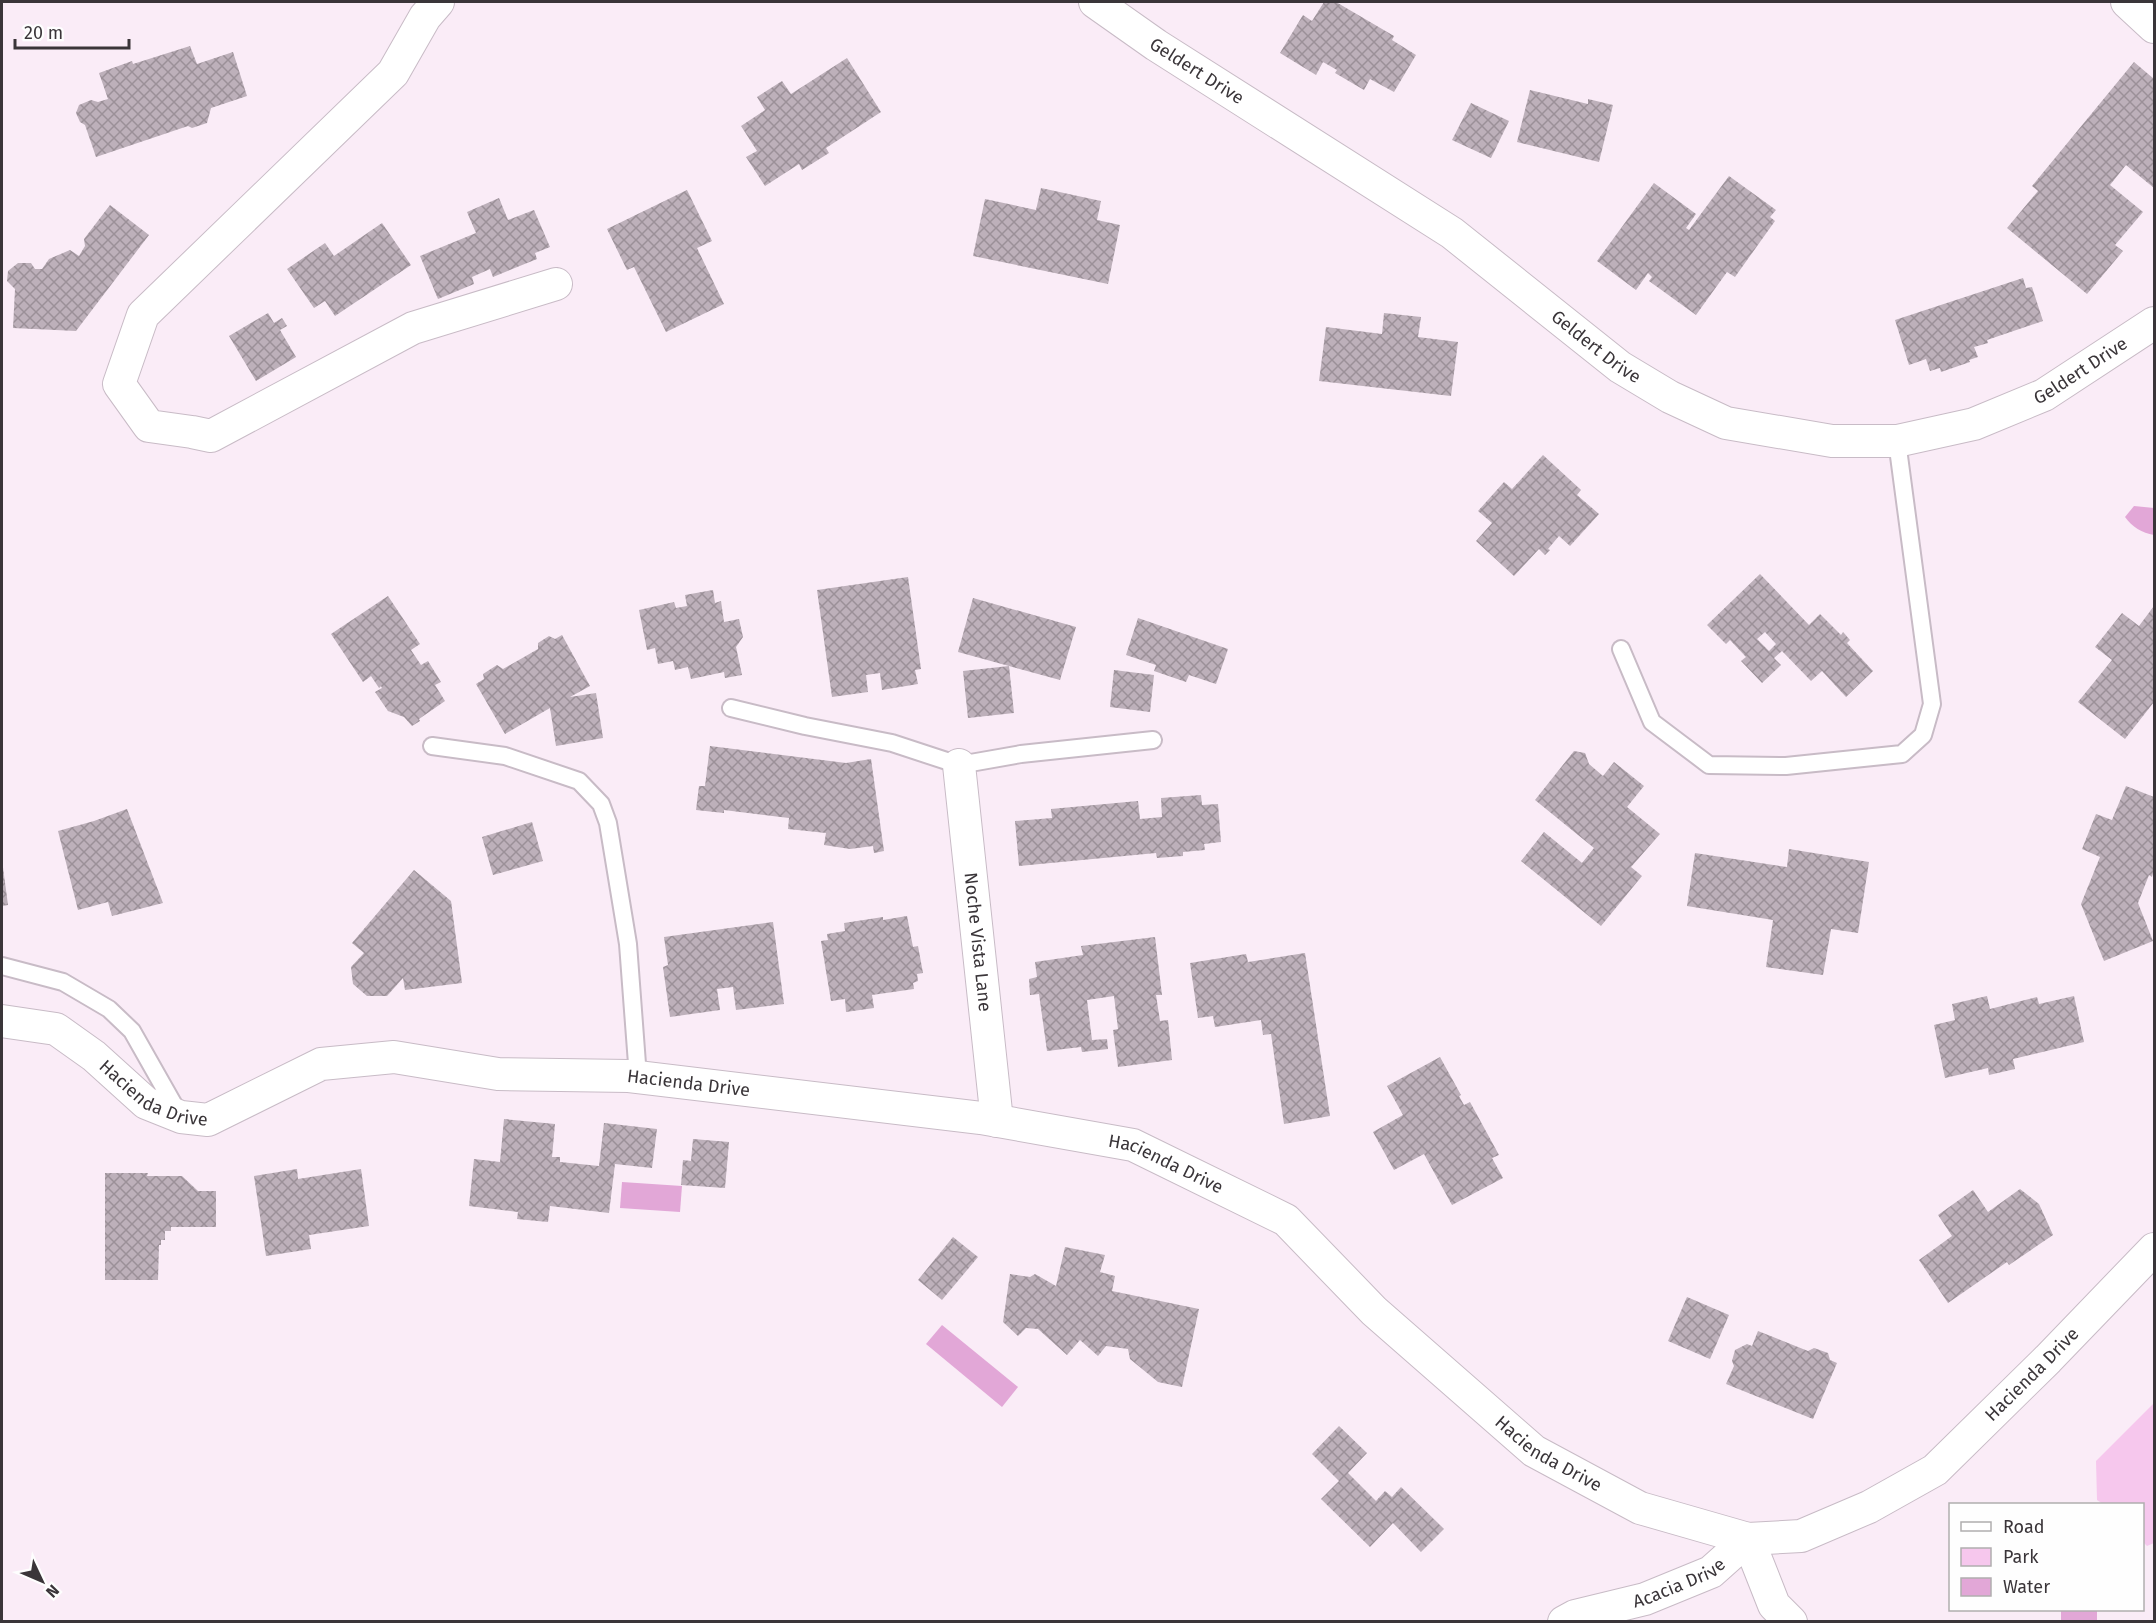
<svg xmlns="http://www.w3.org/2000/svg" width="2156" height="1623" font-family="'Fira Sans',sans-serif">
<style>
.green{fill:#f6c7ed}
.water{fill:#e2a7d7}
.building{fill:url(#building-cross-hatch);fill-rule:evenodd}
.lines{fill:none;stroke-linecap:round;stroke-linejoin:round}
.lane-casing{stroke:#c8bbc6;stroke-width:20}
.street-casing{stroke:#c8bbc6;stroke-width:34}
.lane{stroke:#fff;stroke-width:16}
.street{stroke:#fff;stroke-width:32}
.labels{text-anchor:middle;stroke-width:4.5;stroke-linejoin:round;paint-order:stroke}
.street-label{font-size:18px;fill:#3a3539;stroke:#fefefe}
</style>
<defs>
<pattern id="building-cross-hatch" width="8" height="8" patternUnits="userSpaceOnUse" patternTransform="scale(1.5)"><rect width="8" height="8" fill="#bdb0ba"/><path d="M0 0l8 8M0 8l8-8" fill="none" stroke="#9b9098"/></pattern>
</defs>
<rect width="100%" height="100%" fill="#faecf7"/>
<path class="green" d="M2154,1403V1543L2147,1546L2143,1542L2142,1504H2103L2097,1500L2096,1461Z"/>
<g class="water">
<path d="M2134,506L2154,508V535C2142,533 2132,527 2125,517Z"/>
<path d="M622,1182L682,1186L680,1212L620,1208Z"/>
<path d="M942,1325L1018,1387L1002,1407L926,1344Z"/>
<rect x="2061" y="1610" width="36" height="11"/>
</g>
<g class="building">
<path d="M1324,2H1336L1394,36L1392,40L1416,55L1394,92L1370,79L1364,90L1335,73L1337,70L1323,62L1316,75L1280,53L1303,15L1312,21Z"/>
<path d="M190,46L197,64L233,52L247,96L211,108L207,123L192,128L188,126L96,157L85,125L80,122L76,113L79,105L91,100L98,102L108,99L99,73L132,61L133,64Z"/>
<path d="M847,58L881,112L826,148L829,153L802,170L799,164L765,186L746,157L757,151L741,126L765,110L757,97L782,81L791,94Z"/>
<path d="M2134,62L2154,79V188L2126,165L2110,185L2143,212L2115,245L2123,251L2087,294L2007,228L2038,191L2032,186Z"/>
<path d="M1530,90L1588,104V99L1613,105L1599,162L1517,142Z"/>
<path d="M1471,103L1509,121L1491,158L1452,140Z"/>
<path d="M1729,176L1776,210L1770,217L1775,221L1735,277L1727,272L1696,315L1649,281L1652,277L1648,273L1636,290L1597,261L1654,183L1696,214L1686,228L1689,230Z"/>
<path d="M1041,188L1101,201L1097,220L1120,225L1108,284L973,256L985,199L1036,210Z"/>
<path d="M687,190L712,241L697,248L724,304L666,332L634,267L627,270L607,229Z"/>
<path d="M499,198L508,220L534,210L550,247L535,253L537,259L493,277L490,269L472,277L474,284L438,299L420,256L476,233L467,212Z"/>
<path d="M110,205L149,235L76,331L13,328L15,289L7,281L8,271L18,263H31L35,269H42L49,259L70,250L79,256L85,246L84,239Z"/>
<path d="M382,223L411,265L335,316L325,301L314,308L287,269L325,243L334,256Z"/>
<path d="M2023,278L2026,288L2032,287L2043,321L1987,340L1988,343L1974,347L1978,357L1969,360L1970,362L1941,372L1940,368L1930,371L1926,359L1909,365L1895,320Z"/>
<path d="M268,313L274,323L282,318L287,326L280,330L296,357L256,381L229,336Z"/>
<path d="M1384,313L1421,317L1418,337L1458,342L1451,396L1319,381L1326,327L1382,334Z"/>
<path d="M1543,455L1581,490L1577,495L1599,514L1570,546L1559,536L1548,549L1550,550L1545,555L1539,549L1514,576L1476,541L1492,523L1478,511L1504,482L1512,489Z"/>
<path d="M1760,574L1809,625L1820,614L1841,635L1843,632L1850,640L1847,643L1873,671L1846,697L1822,671L1811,681L1782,651L1774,658L1781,665L1762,683L1741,661L1746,657L1730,640L1726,644L1707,625ZM1765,632L1776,644L1769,651L1757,639Z"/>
<path d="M908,577L921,669L915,670L918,684L882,690L880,673L866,675L868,692L832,697L817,590Z"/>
<path d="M713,590L715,603L721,601L724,622L739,619L743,637L736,647L742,675L725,678L724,672L691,679L688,667L675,670L673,661L658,664L655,648L647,650L639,610L674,602L676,608L687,606L685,595Z"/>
<path d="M388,596L420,644L411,650L421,665L428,661L441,682L435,685L445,701L419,719L420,721L412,726L404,717L388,711L375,692L382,688L381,686L379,688L371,676L363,682L331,634Z"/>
<path d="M973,598L1076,627L1060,680L1009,666L1014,713L968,718L963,671L1009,666L958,652Z"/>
<path d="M2154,606V702L2125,739L2078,702L2112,660L2095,647L2122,613L2139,626Z"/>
<path d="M1138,618L1228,649L1216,684L1189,675L1186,682L1154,671L1156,665L1126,655Z"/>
<path d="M562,635L590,686L570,697L596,693L603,738L556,746L550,708L505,734L476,684L484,679L483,674L497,665L503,669L538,649V643L549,636L555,639Z"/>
<path d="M1114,670L1154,675L1150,712L1110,707Z"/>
<path d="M710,746L846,763L871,759L884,851L874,853L873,846L850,849L824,845L826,833L788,829L789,818L724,810V813L696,810L699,786H705Z"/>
<path d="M1574,751L1585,753L1589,764L1603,776L1614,762L1644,786L1627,807L1660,834L1631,867L1642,876L1601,926L1521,861L1544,832L1582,863L1594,848L1535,800Z"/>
<path d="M2126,786L2154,797V870L2152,877L2149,875L2138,903L2153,941L2104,961L2081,904L2100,857L2082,849L2096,814L2112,820Z"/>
<path d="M1201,795L1202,805L1218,804L1221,842L1204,844L1205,850L1183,852V856L1157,858L1156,853L1019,866L1015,821L1052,818L1051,809L1138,801L1140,819L1162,817L1161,798Z"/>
<path d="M127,809L163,903L112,916L108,902L78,910L58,831L94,821Z"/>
<path d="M532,822L543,861L493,875L482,837Z"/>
<path d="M1789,849L1869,862L1858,933L1831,929L1823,975L1766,967L1773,920L1687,906L1695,853L1787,867Z"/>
<path d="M2,860L8,905L2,906Z"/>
<path d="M414,870L451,901L462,983L405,990L403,978L387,996H367L353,984L351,967L364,953L352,943Z"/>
<path d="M907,916L913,947L918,946L923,973L917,974L918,981L913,983L914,989L872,995L874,1008L846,1012L845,999L831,1001L821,941L828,940L827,934L845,931L844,923L883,917V920Z"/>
<path d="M773,922L784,1004L736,1010L733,987L717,989L720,1010L670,1017L663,967L668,965L664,937Z"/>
<path d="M1155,937L1162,995H1156L1160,1021L1168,1020L1172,1060L1118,1067L1113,1030L1118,1029L1114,996L1087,1000L1092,1040L1107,1039L1108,1049L1082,1052L1081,1047L1047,1051L1039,994L1030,995L1029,979L1037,977L1035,962L1083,955L1081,946Z"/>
<path d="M1305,953L1330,1116L1284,1124L1271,1034L1263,1035L1261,1020L1215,1027L1213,1016L1198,1018L1190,963L1246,954L1248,962Z"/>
<path d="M1987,996L1990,1009L2037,997L2039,1004L2074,996L2084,1042L2013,1059L2015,1069L1989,1075L1988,1068L1945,1078L1934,1025L1955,1020L1952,1004Z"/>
<path d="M1440,1057L1461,1095L1459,1096L1464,1105L1470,1102L1499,1155L1492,1158L1503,1178L1452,1205L1424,1154L1394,1170L1373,1132L1403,1115L1387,1086Z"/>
<path d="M504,1119L555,1124L552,1157H560V1162L599,1166L604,1123L657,1129L652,1168L615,1164L609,1213L550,1206L548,1222L517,1219L518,1212L469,1206L474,1159L500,1162Z"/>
<path d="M693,1139L729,1142L725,1188L681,1185L683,1160L691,1161Z"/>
<path d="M297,1169L298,1179L361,1169L369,1226L309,1235L311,1249L266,1256L254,1176Z"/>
<path d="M105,1173H148L147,1176H182L198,1191H216V1227H171V1231H165V1240H161V1245H159L158,1280H105Z"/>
<path d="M2020,1189L2039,1204L2053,1235L2009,1265L2007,1262L1948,1303L1919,1260L1952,1236L1938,1215L1973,1190L1988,1212Z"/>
<path d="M953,1237L978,1257L942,1300L918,1280Z"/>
<path d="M1065,1247L1105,1255L1100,1272L1115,1276L1112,1291L1199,1309L1182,1387L1158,1382L1130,1359L1128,1349L1106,1346L1098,1356L1080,1340L1067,1355L1038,1329L1026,1328L1018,1336L1003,1322L1010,1274L1030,1277L1035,1274L1056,1286Z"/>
<path d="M1687,1297L1729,1315L1710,1359L1668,1341Z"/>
<path d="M1758,1331L1808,1351L1814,1348L1828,1353L1830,1360L1837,1363L1813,1419L1726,1384L1734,1366L1732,1361L1735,1350L1747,1344L1752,1346Z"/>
<path d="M1339,1426L1367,1453L1348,1473L1376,1501L1385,1491L1392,1497L1401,1487L1444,1529L1421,1552L1393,1523L1370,1547L1321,1499L1339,1481L1312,1454Z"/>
</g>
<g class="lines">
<defs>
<g id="lane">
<path d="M1621,649L1652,722L1709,765L1786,766L1902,754L1923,735L1932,704L1897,441"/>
<path d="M731,708L805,726L892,743L959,765L1021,754L1153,740"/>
<path d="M432,746L505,756L579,781L601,804L608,823L628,944L638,1077"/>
<path d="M2,966L63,982L109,1009L132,1031L179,1114"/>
</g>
<g id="street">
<path d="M438,2L425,17L393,73L143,315L119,384L149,426L192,432L211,436L413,328L556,284"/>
<path id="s1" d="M1095,2L1156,45L1452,233L1620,367L1670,397L1726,423L1832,441H1897L1974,424L2044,395L2154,323"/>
<path d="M2127,2L2154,27"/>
<path id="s2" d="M959,765L997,1121"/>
<path id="s3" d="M2,1021L56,1029L94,1056L146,1103L181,1117L208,1120L321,1064L394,1057L498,1074L629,1076L981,1118L1133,1145L1286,1220L1374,1311L1534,1451L1640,1508L1748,1539L1801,1536L1869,1507L1935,1470L2048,1359L2154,1249"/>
<path id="s4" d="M1564,1622L1575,1616L1645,1599L1711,1572L1748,1539L1774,1605L1791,1622"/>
</g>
</defs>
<use href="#lane" class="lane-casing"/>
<use href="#street" class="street-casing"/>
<use href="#lane" class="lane"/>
<use href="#street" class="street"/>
</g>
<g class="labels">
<g class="street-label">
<text dy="6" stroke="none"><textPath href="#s1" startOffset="123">Geldert Drive</textPath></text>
<text dy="6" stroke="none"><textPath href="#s1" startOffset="609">Geldert Drive</textPath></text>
<text dy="6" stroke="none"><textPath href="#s1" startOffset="1131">Geldert Drive</textPath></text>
<text dy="6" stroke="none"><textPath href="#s2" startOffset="178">Noche Vista Lane</textPath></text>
<text dy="6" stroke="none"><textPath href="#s3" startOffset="732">Hacienda Drive</textPath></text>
<text dy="6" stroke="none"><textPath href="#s3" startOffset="174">Hacienda Drive</textPath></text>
<text dy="6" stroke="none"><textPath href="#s3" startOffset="1218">Hacienda Drive</textPath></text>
<text dy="6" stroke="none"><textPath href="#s3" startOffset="2262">Hacienda Drive</textPath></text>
<text dy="6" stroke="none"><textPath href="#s3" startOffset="1704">Hacienda Drive</textPath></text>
<text dy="6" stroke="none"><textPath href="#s4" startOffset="122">Acacia Drive</textPath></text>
</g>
</g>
<rect width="2156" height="1623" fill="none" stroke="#3a3539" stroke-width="6"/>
<rect x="1949" y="1503" width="195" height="108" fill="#fefefe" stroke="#b0aeaf" stroke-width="1.5"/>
<rect x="1961" y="1522" width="30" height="9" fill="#ffffff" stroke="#b0aeaf" stroke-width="1.5"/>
<text x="2003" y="1533" font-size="18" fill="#3a3539">Road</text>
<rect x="1961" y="1548" width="30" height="18" fill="#f6c7ed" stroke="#b0aeaf" stroke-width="1.5"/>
<text x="2003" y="1563" font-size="18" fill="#3a3539">Park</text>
<rect x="1961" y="1578" width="30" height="18" fill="#e2a7d7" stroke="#b0aeaf" stroke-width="1.5"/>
<text x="2003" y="1593" font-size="18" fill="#3a3539">Water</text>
<g transform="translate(42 1581) rotate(134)" stroke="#fefefe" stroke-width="4.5" paint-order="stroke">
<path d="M0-4.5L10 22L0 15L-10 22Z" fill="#3a3539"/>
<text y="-9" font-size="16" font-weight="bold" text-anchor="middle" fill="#3a3539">N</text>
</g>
<path d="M15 39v9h114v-9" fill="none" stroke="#3a3539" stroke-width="3"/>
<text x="24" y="39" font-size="18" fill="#3a3539" stroke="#fefefe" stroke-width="4.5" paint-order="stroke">20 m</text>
</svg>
